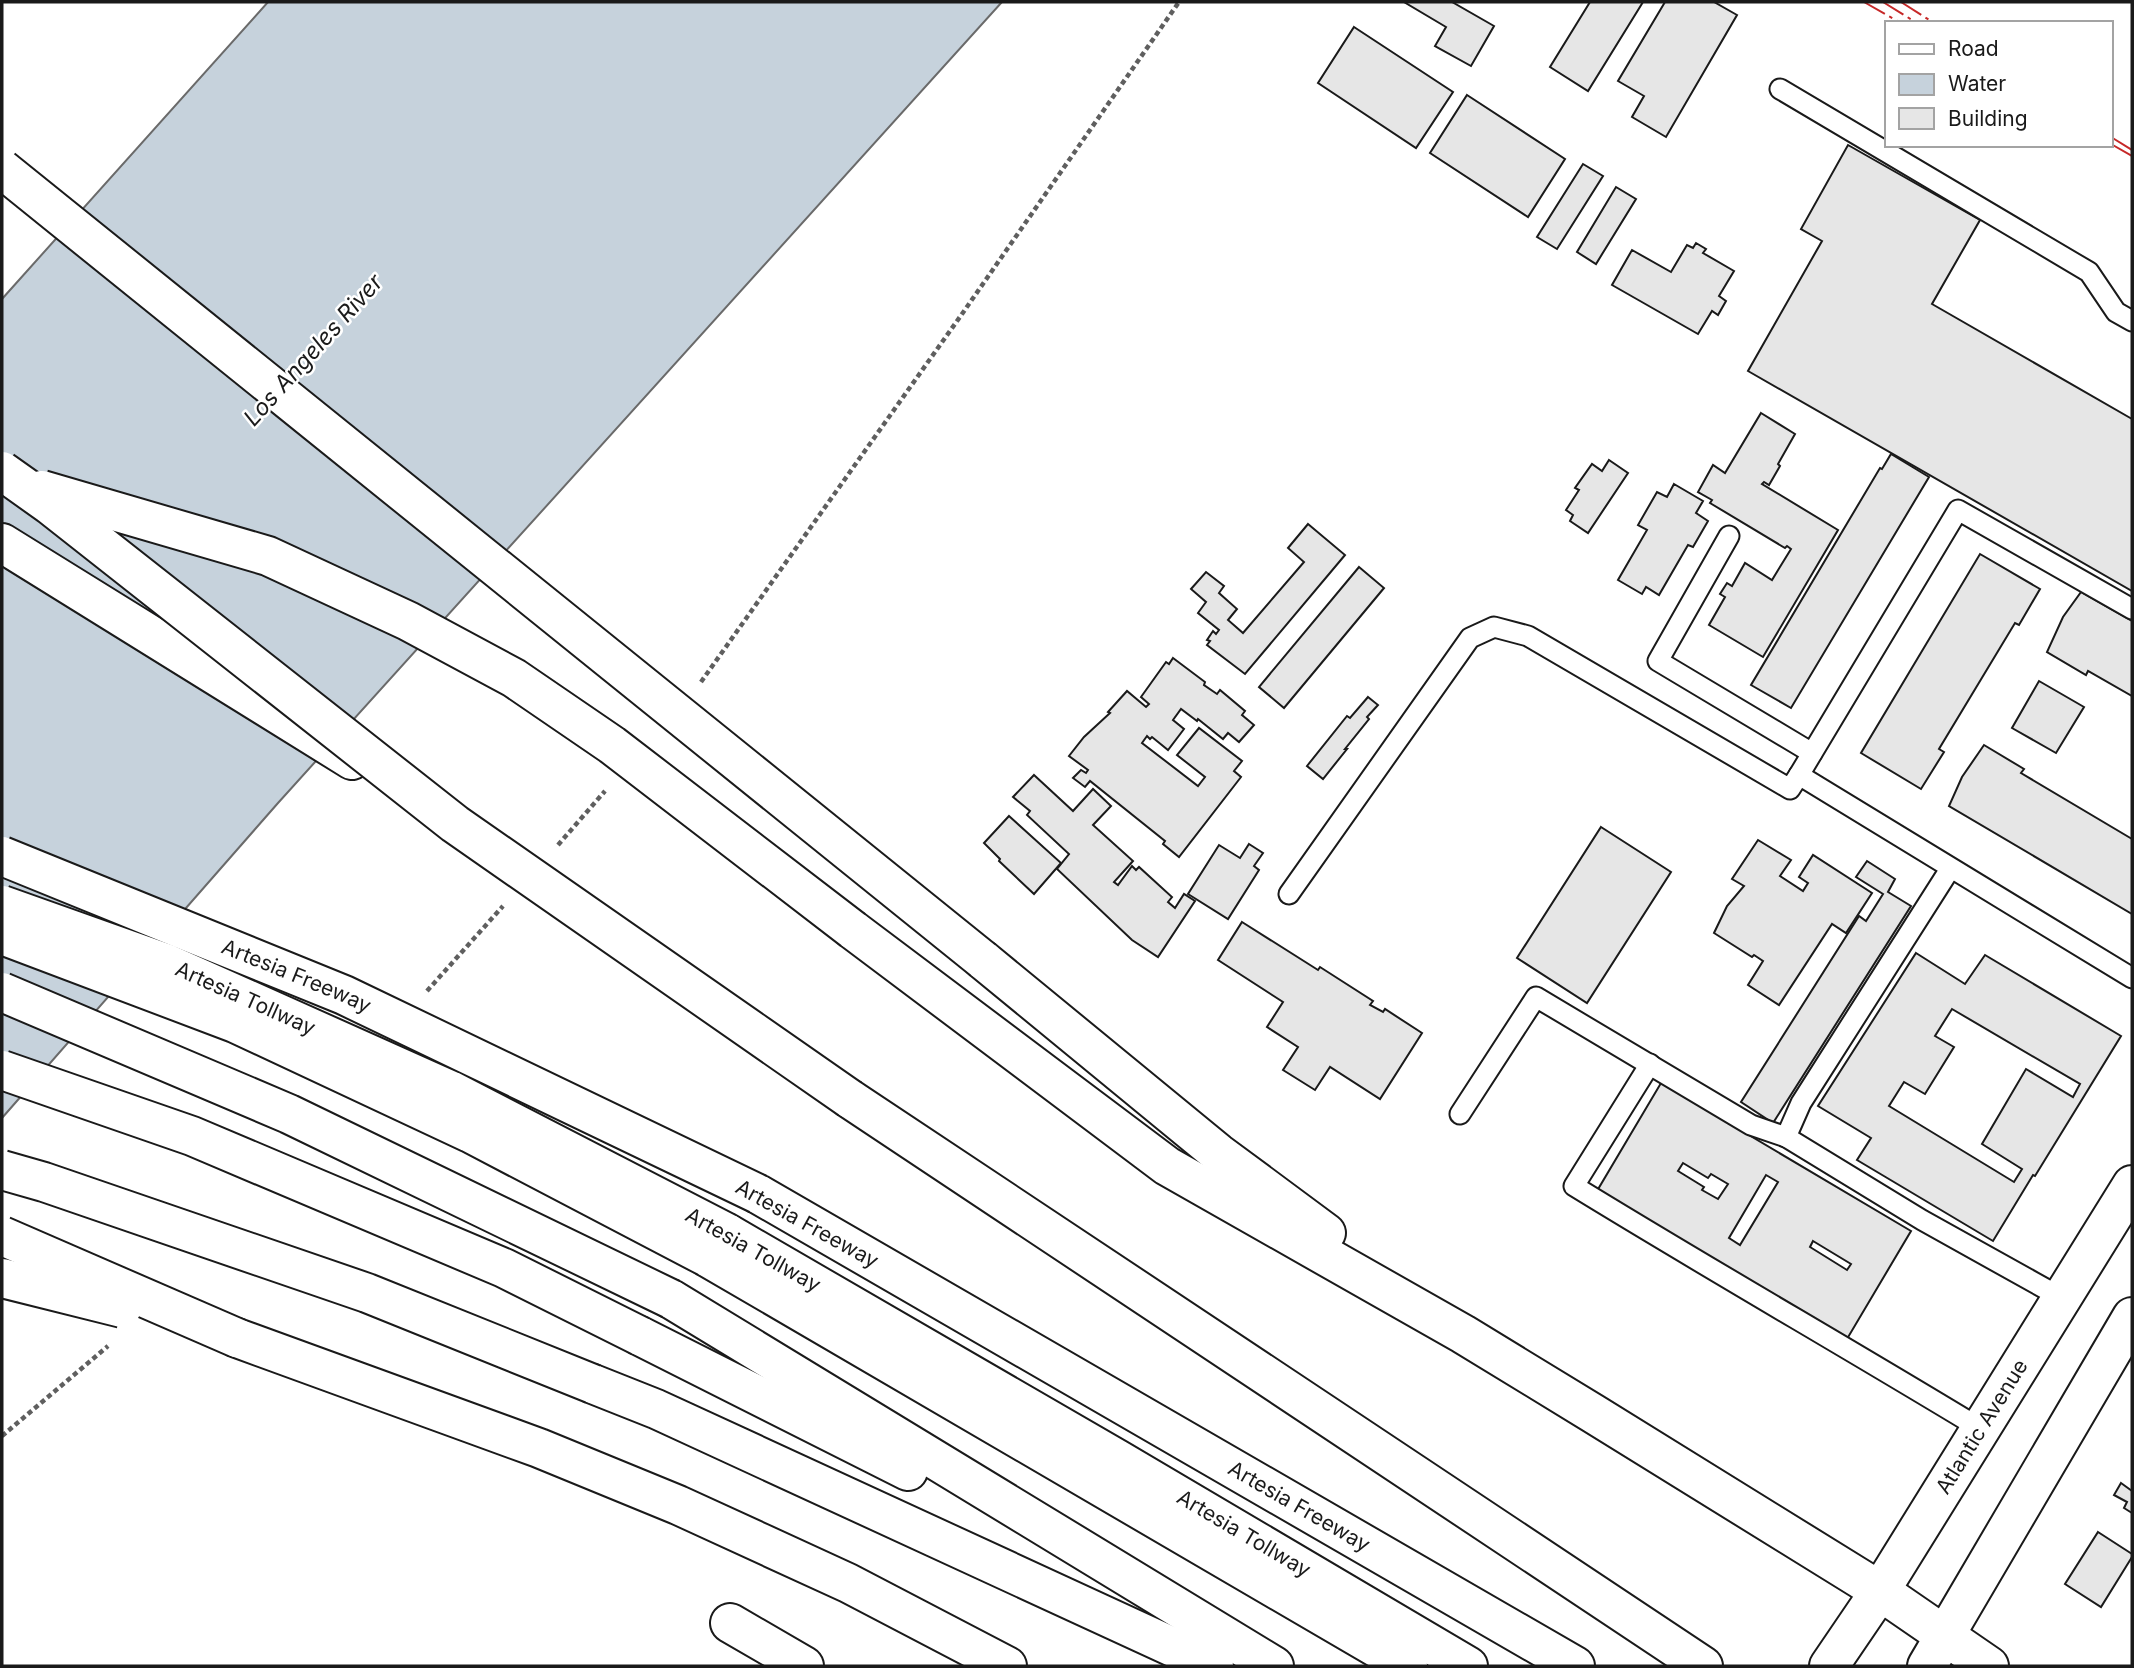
<svg xmlns="http://www.w3.org/2000/svg" width="2134" height="1668" font-family="Inter,sans-serif">
<style>
.water{fill:#c6d2dc;stroke:#6a6a6a;stroke-width:2}
.building{fill:#e6e6e6;stroke:#1a1a1a;stroke-width:2;fill-rule:evenodd}
.lines{fill:none;stroke-linecap:round;stroke-linejoin:round}
.service-casing{stroke:#1a1a1a;stroke-width:23}
.minor-casing{stroke:#1a1a1a;stroke-width:42}
.primary-casing{stroke:#1a1a1a;stroke-width:42}
.motorway-casing{stroke:#1a1a1a;stroke-width:42}
.path{stroke:#5f5f5f;stroke-width:4.5;stroke-dasharray:5 3.5;stroke-linecap:butt}
.service{stroke:#fff;stroke-width:19}
.minor{stroke:#fff;stroke-width:38}
.primary{stroke:#fff;stroke-width:38}
.motorway{stroke:#fff;stroke-width:38}
.motorway-bridge-casing{stroke:#1a1a1a;stroke-width:42;stroke-linecap:butt}
.motorway-bridge{stroke:#fff;stroke-width:38}
.power{stroke:#c62828;stroke-width:2;stroke-dasharray:24 5 3.5 5;stroke-linecap:butt}
.labels{text-anchor:middle;stroke-width:5;stroke-linejoin:round;paint-order:stroke}
.street-label{font-size:21px;fill:#1a1a1a;stroke:#fff}
.water-label{font-size:23px;font-style:italic;fill:#1a1a1a;stroke:#fff}
</style>
<rect width="100%" height="100%" fill="#fff"/>
<path class="water" d="M268,2H1002L278,803L2,1118V299Z"/>
<g class="building">
<path d="M1404,2H1452L1494,26L1471,66L1435,46L1446,27Z"/>
<path d="M1590,2H1643L1588,91L1550,67Z"/>
<path d="M1665,2H1714L1737,15L1666,137L1632,117L1644,96L1618,81Z"/>
<path d="M1354,27L1453,92L1416,148L1318,83Z"/>
<path d="M1467,95L1565,159L1528,217L1430,153Z"/>
<path d="M1848,145L1980,220L1932,304L2132,419V591L1748,371L1822,241L1801,229Z"/>
<path d="M1583,164L1603,176L1557,249L1537,237Z"/>
<path d="M1616,187L1636,199L1596,264L1577,252Z"/>
<path d="M1696,243L1706,249L1703,253L1734,271L1719,296L1726,301L1718,315L1712,311L1698,334L1612,285L1632,250L1671,272L1687,245L1693,248Z"/>
<path d="M1761,413L1795,434L1778,464L1780,466L1769,485L1764,482L1762,484L1838,530L1763,657L1709,625L1725,597L1720,594L1727,583L1732,586L1745,563L1772,580L1791,549L1787,546L1785,548L1710,503L1712,500L1698,492L1713,465L1725,473Z"/>
<path d="M1891,454L1929,477L1791,708L1751,685L1880,468L1882,469Z"/>
<path d="M1609,460L1628,473L1588,533L1570,521L1573,515L1566,510L1579,490L1575,488L1592,464L1602,471Z"/>
<path d="M1674,484L1703,501L1696,513L1708,521L1693,547L1688,545L1659,595L1646,587L1642,594L1618,580L1647,530L1638,525L1657,492L1667,497Z"/>
<path d="M1308,524L1345,555L1245,674L1207,645L1210,641L1207,640L1213,631L1216,634L1219,630L1198,613L1206,602L1191,589L1206,572L1224,586L1219,593L1237,609L1228,620L1243,633L1304,562L1288,548Z"/>
<path d="M1980,554L2040,589L2019,625L2015,623L1939,749L1944,752L1921,789L1861,753Z"/>
<path d="M1359,567L1384,588L1284,708L1259,687Z"/>
<path d="M2081,592L2132,621V696L2088,671L2086,675L2047,652L2063,617Z"/>
<path d="M1173,658L1205,682L1204,685L1217,694L1220,690L1245,711L1242,715L1254,725L1239,742L1228,733L1223,739L1198,719L1197,721L1181,709L1173,720L1184,729L1168,750L1152,737L1150,739L1147,736L1142,743L1198,786L1205,777L1177,755L1199,728L1242,761L1234,771L1241,777L1179,857L1163,844L1165,841L1090,781L1085,787L1073,778L1081,770L1086,773L1088,770L1069,756L1084,737L1110,713L1108,712L1127,691L1146,707L1149,704L1141,697L1166,662L1169,664Z"/>
<path d="M2039,681L2084,707L2056,753L2012,728Z"/>
<path d="M1368,697L1378,705L1367,717L1369,719L1345,749H1347L1323,779L1307,766L1347,716L1350,718Z"/>
<path d="M1984,745L2024,769L2021,773L2132,839V914L1949,806L1962,777Z"/>
<path d="M1034,775L1073,811L1093,789L1111,806L1093,825L1133,861L1114,882L1118,885L1132,866L1136,870L1139,867L1172,897L1168,902L1175,908L1184,894L1195,901L1158,957L1132,940L1057,869L1069,854L1027,815L1030,811L1013,797Z"/>
<path d="M1009,816L1061,863L1034,894L999,861L1000,859L984,843Z"/>
<path d="M1601,827L1671,872L1587,1003L1517,958Z"/>
<path d="M1758,840L1791,860L1780,876L1803,891L1808,883L1799,877L1813,855L1872,893L1846,933L1832,924L1779,1005L1748,985L1763,961L1754,955L1752,957L1714,933L1727,906L1744,886L1732,879Z"/>
<path d="M1249,844L1263,853L1254,866L1259,870L1228,919L1188,894L1219,845L1240,858Z"/>
<path d="M1867,861L1895,879L1888,892L1911,906L1773,1123L1741,1102L1859,916L1866,921L1883,894L1856,877Z"/>
<path d="M1242,922L1318,970L1320,967L1373,1001L1370,1005L1383,1012L1385,1009L1422,1033L1380,1099L1330,1067L1315,1090L1283,1070L1298,1047L1267,1027L1283,1002L1218,960Z"/>
<path d="M1916,953L1965,984L1985,955L2121,1036L2035,1176L2033,1175L1993,1241L1857,1160L1871,1138L1818,1106ZM1952,1009L2080,1084L2073,1097L2026,1069L1982,1144L2022,1169L2014,1182L1889,1106L1904,1082L1925,1094L1954,1047L1935,1036Z"/>
<path d="M1661,1083L1911,1231L1847,1339L1597,1191ZM1683,1163L1708,1178L1711,1174L1728,1184L1718,1199L1702,1190L1704,1187L1678,1171ZM1766,1175L1778,1182L1740,1245L1729,1238ZM1813,1241L1851,1264L1847,1270L1810,1247Z"/>
<path d="M2121,1483L2132,1491V1513L2124,1508L2127,1502L2114,1495Z"/>
<path d="M2098,1532L2132,1554V1557L2101,1607L2065,1584Z"/>
</g>
<g class="lines">
<defs>
<g id="service">
<path d="M1780,89L2089,272L2116,312L2132,321"/>
<path d="M1729,536L1658,661L1812,753"/>
<path d="M2132,609L1958,510L1799,775L2132,978"/>
<path d="M1289,894L1470,638L1494,627L1528,636L1790,789L1799,775"/>
<path d="M1650,1064L1574,1186C1709,1269 1846,1347 1981,1429"/>
<path d="M1460,1114L1536,997L1751,1125L1786,1137L1922,1220L2062,1298"/>
<path d="M1786,1137L1801,1103L1950,869"/>
</g>
<path id="minor" d="M730,1623L804,1666"/>
<g id="primary">
<path id="s1" d="M1829,1666L1880,1591L2132,1185"/>
<path d="M1927,1666L2132,1317"/>
</g>
<g id="motorway">
<path d="M2,543L352,760"/>
<path d="M853,930L1167,1166L1463,1334L1594,1414L1880,1591L1989,1666"/>
<path d="M983,960L1218,1153L1326,1233"/>
<path d="M850,1099L1703,1666"/>
<path id="s2" d="M758,1194L1575,1666"/>
<path id="s3" d="M727,1233L1117,1459L1468,1666"/>
<path d="M707,1257L1408,1666"/>
<path d="M671,1299L1274,1666"/>
<path d="M640,1336L908,1471"/>
<path d="M237,1338L539,1448L678,1505L848,1583L1007,1666"/>
<path d="M593,1384L656,1409L1214,1666"/>
</g>
</defs>
<use href="#service" class="service-casing"/>
<use href="#minor" class="minor-casing"/>
<use href="#primary" class="primary-casing"/>
<use href="#motorway" class="motorway-casing"/>
<g class="path">
<path d="M701,682L962,314L1179,2"/>
<path d="M558,845L605,791"/>
<path d="M427,991L503,906"/>
<path d="M2,1436L108,1346"/>
</g>
<use href="#service" class="service"/>
<use href="#minor" class="minor"/>
<use href="#primary" class="primary"/>
<use href="#motorway" class="motorway"/>
<defs>
<g id="motorway-bridge">
<path d="M2,169L983,960"/>
<path d="M2,471L50,505L455,824L850,1099"/>
<path d="M42,490L268,556L408,621L514,678L612,745L853,930"/>
<path id="s4" d="M2,856L344,995L758,1194"/>
<path id="s5" d="M2,905L168,964L450,1090L727,1233"/>
<path d="M2,935L235,1023L470,1133L707,1257"/>
<path d="M2,992L289,1114L671,1299"/>
<path d="M2,1070L192,1136L504,1268L640,1336"/>
<path d="M2,1170L44,1182L367,1293L593,1384"/>
<path d="M2,1236L237,1338"/>
<path d="M2,1278L122,1308"/>
</g>
</defs>
<use href="#motorway-bridge" class="motorway-bridge-casing"/>
<use href="#motorway-bridge" class="motorway-bridge"/>
<g class="power">
<path d="M1864,2L1901,23"/>
<path d="M1883,2L1917,23"/>
<path d="M1901,2L1934,23"/>
<path d="M2111,137L2132,150"/>
<path d="M2111,144L2132,156"/>
</g>
</g>
<g class="labels">
<g class="street-label">
<text dy="7" stroke="none"><textPath href="#s4" startOffset="318">Artesia Freeway</textPath></text>
<text dy="7" stroke="none"><textPath href="#s5" startOffset="261">Artesia Tollway</textPath></text>
<text transform="translate(807 1224) rotate(29)" y="7">Artesia Freeway</text>
<text transform="translate(753 1250) rotate(29)" y="7">Artesia Tollway</text>
<text dy="7" stroke="none"><textPath href="#s1" startOffset="284">Atlantic Avenue</textPath></text>
<text dy="7" stroke="none"><textPath href="#s2" startOffset="625">Artesia Freeway</textPath></text>
<text dy="7" stroke="none"><textPath href="#s3" startOffset="598">Artesia Tollway</textPath></text>
</g>
<g class="water-label">
<text transform="translate(313 350) rotate(-48)" y="8">Los Angeles River</text>
</g>
</g>
<rect width="2134" height="1668" fill="none" stroke="#1a1a1a" stroke-width="7"/>
<rect x="1885" y="21" width="228" height="126" fill="#ffffff" stroke="#a3a3a3" stroke-width="2"/>
<rect x="1899" y="44" width="35" height="10" fill="#ffffff" stroke="#a3a3a3" stroke-width="2"/>
<text x="1948" y="56" font-size="21" fill="#1a1a1a">Road</text>
<rect x="1899" y="74" width="35" height="21" fill="#c6d2dc" stroke="#a3a3a3" stroke-width="2"/>
<text x="1948" y="91" font-size="21" fill="#1a1a1a">Water</text>
<rect x="1899" y="108" width="35" height="21" fill="#e6e6e6" stroke="#a3a3a3" stroke-width="2"/>
<text x="1948" y="126" font-size="21" fill="#1a1a1a">Building</text>
</svg>
